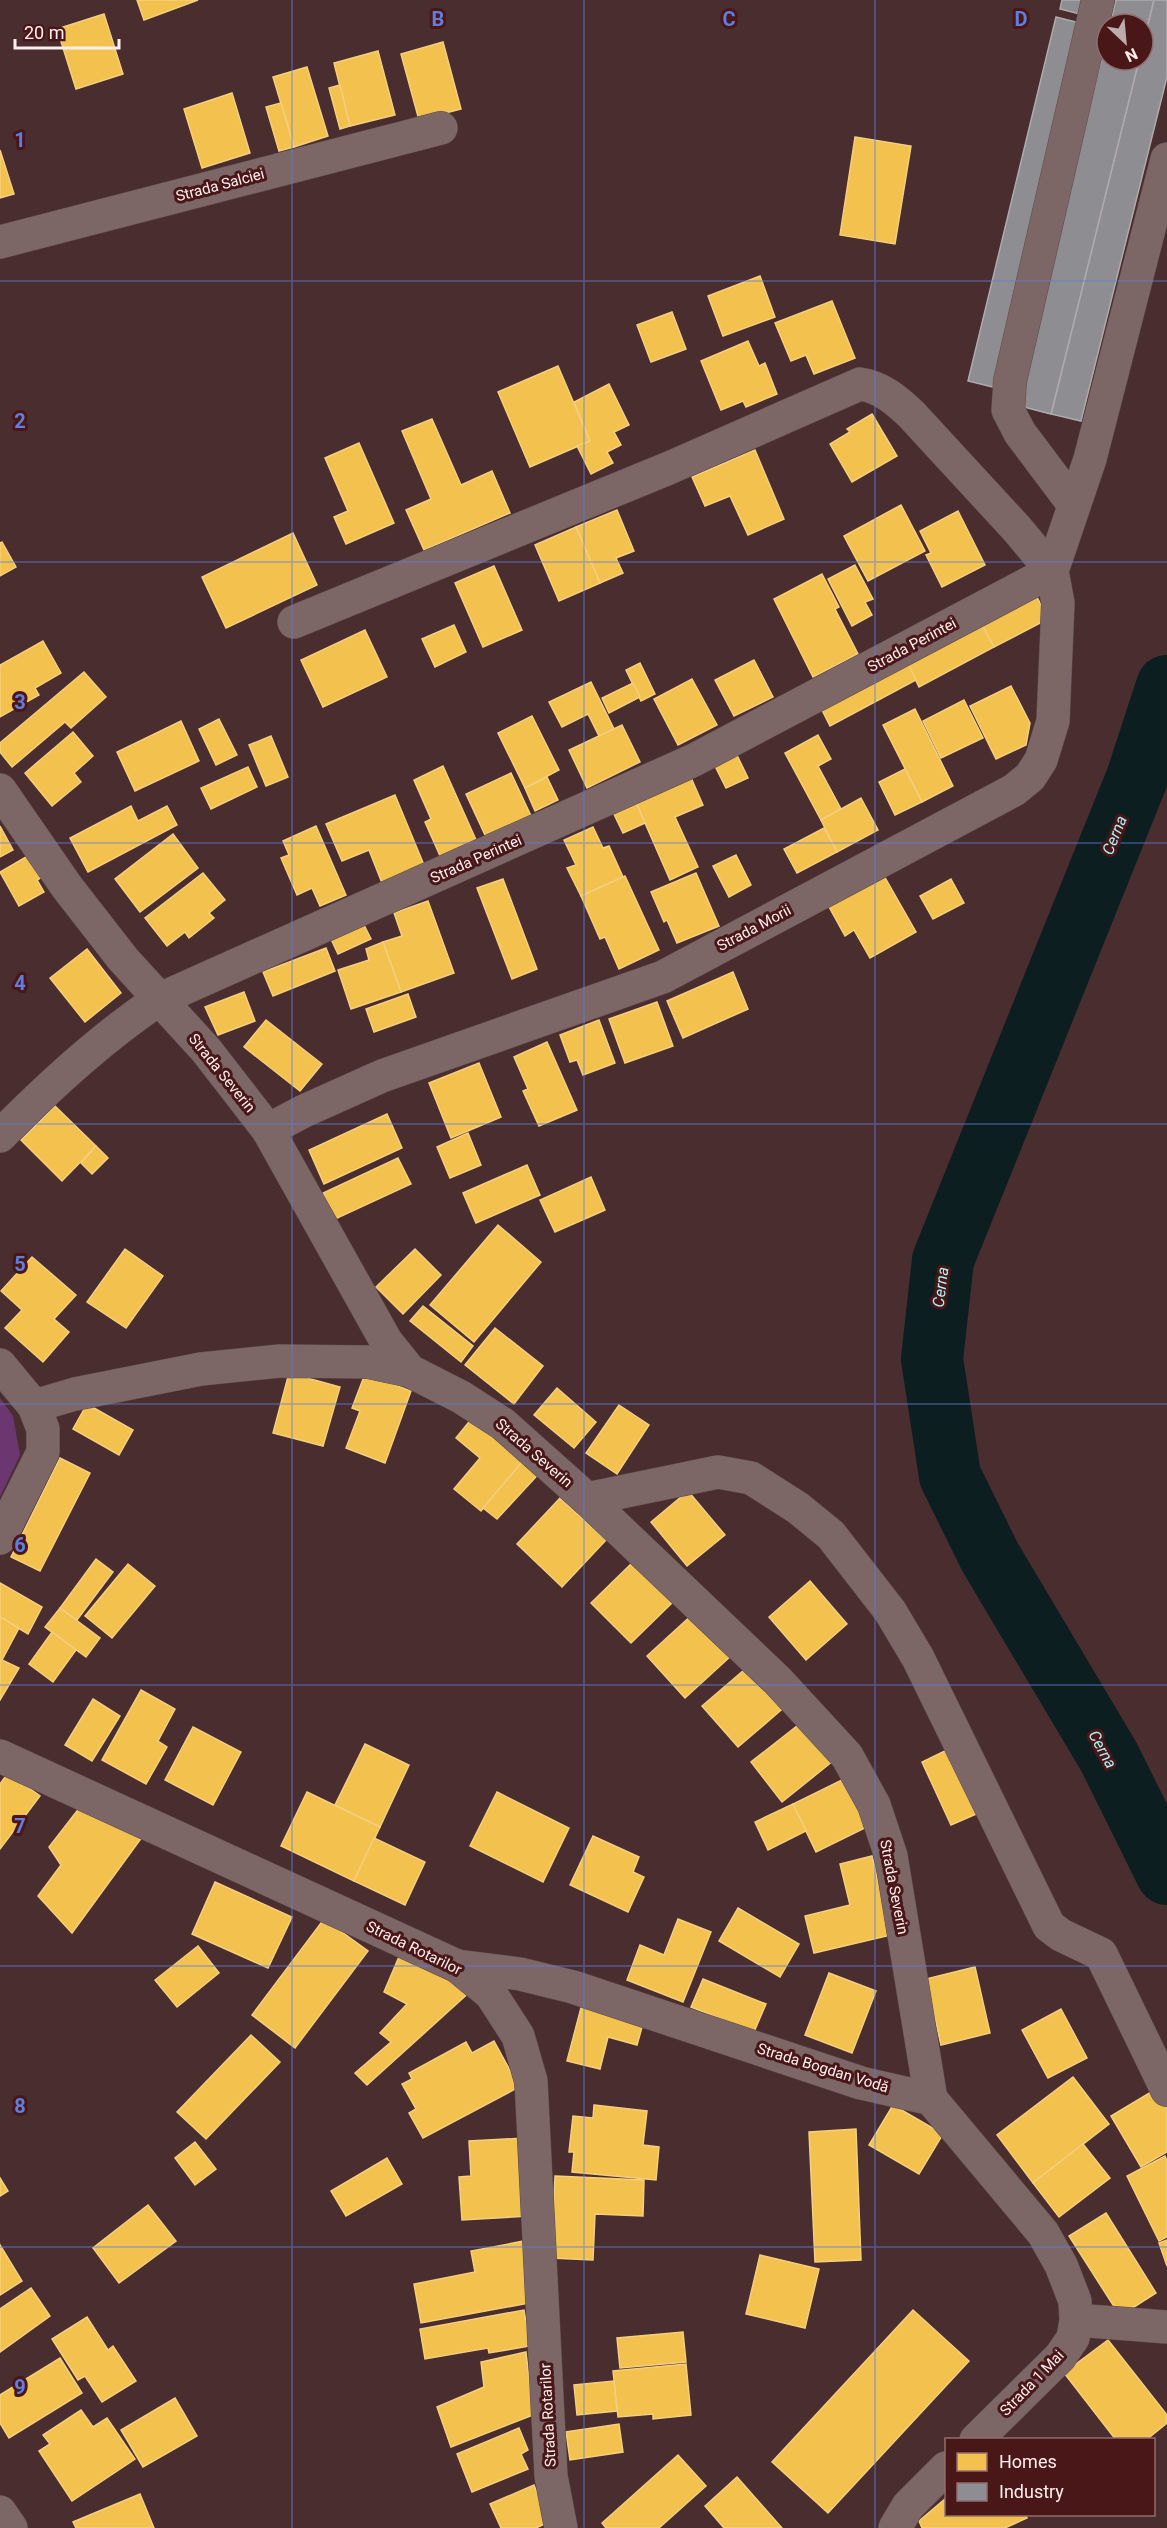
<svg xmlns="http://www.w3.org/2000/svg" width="1167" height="2528" font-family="Roboto,sans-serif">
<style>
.green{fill:#6c3771}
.homes{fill:#f2c14e;stroke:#f5cf7e;stroke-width:1.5}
.industry{fill:#8d8d92;stroke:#afaaae;stroke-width:1.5}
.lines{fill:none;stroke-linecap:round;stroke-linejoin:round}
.river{stroke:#0c1e20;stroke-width:62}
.minor-casing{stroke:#5f4a4b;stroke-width:34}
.minor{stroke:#7c6666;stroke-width:33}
.grid{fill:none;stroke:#607edf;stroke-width:1.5;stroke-opacity:0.55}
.labels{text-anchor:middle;stroke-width:6;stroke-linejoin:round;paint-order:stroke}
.street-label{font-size:15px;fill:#fdefee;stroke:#4a1719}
.water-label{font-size:16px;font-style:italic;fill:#aaf3f7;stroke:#4a1719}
.grid-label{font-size:20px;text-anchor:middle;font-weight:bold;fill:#607edf;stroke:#4a1719;stroke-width:6;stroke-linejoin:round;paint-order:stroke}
</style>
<rect width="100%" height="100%" fill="#4a2d2e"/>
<path class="green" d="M0,1398L13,1416L20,1455L0,1497Z"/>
<g class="homes">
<path d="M137,0H198L144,20Z"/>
<path d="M104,14L123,74L76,89L57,29Z"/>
<path d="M443,42L461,109L419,120L401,54Z"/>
<path d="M378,51L395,115L350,126L334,63Z"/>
<path d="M307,67L328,136L294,147L273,77Z"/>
<path d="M340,85L350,126L340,129L329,88Z"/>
<path d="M232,93L250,153L202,168L184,109Z"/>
<path d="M281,103L294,147L279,151L266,107Z"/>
<path d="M855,137L911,146L895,244L840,235Z"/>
<path d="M0,150L14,194L0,198Z"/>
<path d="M760,276L775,317L723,336L708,296Z"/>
<path d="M832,301L855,358L814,374L806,355L791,361L775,323Z"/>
<path d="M672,312L686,349L651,362L637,325Z"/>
<path d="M748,341L759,366L765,363L777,394L746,407L743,401L721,410L701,361Z"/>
<path d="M558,366L590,441L530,467L498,392Z"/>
<path d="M609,384L629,425L614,432L621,445L607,452L613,463L591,474L577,446L590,441L574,402Z"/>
<path d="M872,414L897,456L852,482L830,444L850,432L847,429Z"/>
<path d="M432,419L461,485L492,471L510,513L424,550L406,510L431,499L402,431Z"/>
<path d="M359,443L394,523L346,544L334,517L348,511L325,458Z"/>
<path d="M755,450L784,519L748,535L730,496L705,506L692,477Z"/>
<path d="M901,505L925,551L868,581L844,536Z"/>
<path d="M617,510L634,551L616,558L623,573L600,583L576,527Z"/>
<path d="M958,511L985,565L942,587L926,555L931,553L920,531Z"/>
<path d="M576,527L600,583L559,601L535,545Z"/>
<path d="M293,533L317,585L226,628L202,577Z"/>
<path d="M2,542L16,567L0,576V543Z"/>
<path d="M855,565L873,599L865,602L872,615L852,626L828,579Z"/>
<path d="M494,566L522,630L483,647L455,583Z"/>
<path d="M822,574L839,607L835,609L858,654L813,677L774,599Z"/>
<path d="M1035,593L1048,619L994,647L980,621Z"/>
<path d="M980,621L994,647L919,687L906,660Z"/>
<path d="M454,625L466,652L435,667L422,639Z"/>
<path d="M365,630L387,677L323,707L301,660Z"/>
<path d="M43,641L61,673L35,688L39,695L0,717V665Z"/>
<path d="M754,660L773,697L734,716L715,680Z"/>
<path d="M906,660L916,680L830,726L820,706Z"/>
<path d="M640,663L655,694L641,701L626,670Z"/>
<path d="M84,672L106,697L71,728L65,722L12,767L0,752V743Z"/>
<path d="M692,679L717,725L678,745L654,699Z"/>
<path d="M591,682L614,729L599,736L588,714L562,727L549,702Z"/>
<path d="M633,683L640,697L609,713L602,698Z"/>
<path d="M1011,686L1030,723L1026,745L996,759L970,706Z"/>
<path d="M964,700L983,738L941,758L923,721Z"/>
<path d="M915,709L953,786L922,802L883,725Z"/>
<path d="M532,716L559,770L525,788L498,733Z"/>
<path d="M219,719L237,755L216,765L199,729Z"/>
<path d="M181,721L199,761L135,791L117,752Z"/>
<path d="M622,725L640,762L587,788L569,750Z"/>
<path d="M73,732L93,756L74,773L81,782L52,806L25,773Z"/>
<path d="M818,735L831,759L818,766L841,809L821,820L785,753Z"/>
<path d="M271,736L288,777L266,786L249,745Z"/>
<path d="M734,749L748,778L726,788L712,760Z"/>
<path d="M443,766L477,842L441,858L425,822L431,819L414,780Z"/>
<path d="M248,767L257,787L211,809L201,788Z"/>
<path d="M905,769L922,802L895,815L879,782Z"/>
<path d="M511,773L531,816L486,837L466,794Z"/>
<path d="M689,773L703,805L675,817L698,867L670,880L634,798Z"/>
<path d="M547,777L558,800L535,811L525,788Z"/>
<path d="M395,795L424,865L382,883L369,850L342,861L326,824Z"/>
<path d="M634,798L645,823L623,833L611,808Z"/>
<path d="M861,798L878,830L837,852L821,820Z"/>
<path d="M131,806L138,821L167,806L177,825L88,872L70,838Z"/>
<path d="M0,826L13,850L0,857Z"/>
<path d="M316,826L346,895L320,906L312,888L297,895L281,858L289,855L283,841Z"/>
<path d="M593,827L603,848L609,846L623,877L581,896L567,868L576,865L564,840Z"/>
<path d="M824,828L837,852L797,873L784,849Z"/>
<path d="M173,834L198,868L140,912L115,879Z"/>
<path d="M31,854L44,876L37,880L44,892L19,906L0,872Z"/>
<path d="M736,855L751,885L729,897L713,866Z"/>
<path d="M203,873L225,900L209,913L214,918L189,938L185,932L167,946L145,918Z"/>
<path d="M696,873L719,926L677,943L667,920L664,922L651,892Z"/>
<path d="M883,874L916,932L870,958L854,930L845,936L828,905Z"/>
<path d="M625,876L659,950L619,969L605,937L600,939L581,896Z"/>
<path d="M503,879L537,969L512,979L477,888Z"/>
<path d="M951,879L964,903L933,919L920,896Z"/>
<path d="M428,901L454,973L401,992L383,942L402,936L394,913Z"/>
<path d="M363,923L371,939L338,954L330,937Z"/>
<path d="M383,942L401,992L351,1009L338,970L369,960L366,949Z"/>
<path d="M326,948L335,971L273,996L263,972Z"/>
<path d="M87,949L121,993L85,1022L50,978Z"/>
<path d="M733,972L748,1009L683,1038L667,1001Z"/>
<path d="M244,992L255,1021L218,1035L205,1007Z"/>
<path d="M408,994L416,1017L374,1032L366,1009Z"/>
<path d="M657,1002L673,1046L625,1063L609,1019Z"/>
<path d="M266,1020L322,1064L300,1091L244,1047Z"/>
<path d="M599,1020L615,1063L583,1075L577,1060L570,1062L560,1035Z"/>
<path d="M547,1042L577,1110L539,1126L523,1091L528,1089L514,1057Z"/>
<path d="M479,1063L501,1117L451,1138L429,1083Z"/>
<path d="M55,1106L96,1146L62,1181L21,1140Z"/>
<path d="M387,1114L402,1148L324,1184L309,1150Z"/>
<path d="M468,1133L481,1165L450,1178L437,1147Z"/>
<path d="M96,1146L108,1158L92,1174L81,1163Z"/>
<path d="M398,1158L411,1184L335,1219L323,1193Z"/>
<path d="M527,1165L540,1195L476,1223L463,1193Z"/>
<path d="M591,1177L605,1210L555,1232L540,1200Z"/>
<path d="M498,1225L541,1262L474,1342L430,1305Z"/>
<path d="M125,1249L163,1276L126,1328L87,1302Z"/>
<path d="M415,1249L441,1275L403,1314L376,1287Z"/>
<path d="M32,1257L76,1295L54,1319L69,1332L43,1362L5,1328L22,1310L1,1291Z"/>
<path d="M423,1306L473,1346L461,1362L410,1321Z"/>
<path d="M495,1328L543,1366L514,1404L465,1365Z"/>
<path d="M289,1373L340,1387L323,1446L273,1433Z"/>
<path d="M365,1374L411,1391L385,1463L346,1448L360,1411L352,1408Z"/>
<path d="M557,1388L596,1422L574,1448L534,1415Z"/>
<path d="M87,1404L133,1430L119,1455L73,1429Z"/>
<path d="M619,1405L649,1425L617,1474L586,1453Z"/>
<path d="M477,1412L528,1455L481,1511L454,1489L480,1458L456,1438Z"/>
<path d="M528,1455L544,1468L497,1519L483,1508Z"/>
<path d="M60,1458L90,1473L40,1571L11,1557Z"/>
<path d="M688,1491L725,1535L687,1566L651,1522Z"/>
<path d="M560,1498L606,1540L562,1587L517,1544Z"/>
<path d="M96,1559L113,1572L77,1620L60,1608Z"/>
<path d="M634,1561L674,1601L631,1643L591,1603Z"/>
<path d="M128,1564L155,1586L112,1638L85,1616Z"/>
<path d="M810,1581L847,1624L806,1660L769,1617Z"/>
<path d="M0,1583L42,1607L28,1634L0,1617Z"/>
<path d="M60,1608L100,1638L86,1657L45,1627Z"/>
<path d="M694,1613L732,1655L685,1698L647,1656Z"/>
<path d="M0,1617L19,1628L2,1660L19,1668L0,1700Z"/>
<path d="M52,1632L76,1650L53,1682L29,1664Z"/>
<path d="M751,1664L787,1705L738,1747L702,1706Z"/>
<path d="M141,1690L175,1709L158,1741L167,1747L146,1784L102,1760Z"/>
<path d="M93,1699L120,1716L92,1761L65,1745Z"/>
<path d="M802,1722L833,1761L782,1802L751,1762Z"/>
<path d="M193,1727L241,1752L213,1805L165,1780Z"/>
<path d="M365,1744L409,1765L380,1827L335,1805Z"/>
<path d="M955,1746L983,1811L951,1825L922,1762Z"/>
<path d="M8,1773L40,1796L0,1849V1784Z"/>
<path d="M848,1777L871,1825L816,1852L793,1804Z"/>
<path d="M307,1792L380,1827L354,1881L281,1846Z"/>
<path d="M497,1792L569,1828L543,1882L470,1846Z"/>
<path d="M84,1802L145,1833L72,1933L38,1896L61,1865L49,1847Z"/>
<path d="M793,1804L806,1831L768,1850L755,1822Z"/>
<path d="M593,1836L639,1857L633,1872L644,1877L628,1912L570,1885Z"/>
<path d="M374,1838L425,1862L405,1905L354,1881Z"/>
<path d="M872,1856L891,1935L814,1953L805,1916L850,1905L840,1864Z"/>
<path d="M215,1882L292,1917L268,1968L192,1934Z"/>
<path d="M738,1908L799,1944L780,1977L719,1941Z"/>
<path d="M324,1919L368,1951L295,2048L252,2015Z"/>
<path d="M678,1919L711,1932L683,2002L627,1980L640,1945L664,1955Z"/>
<path d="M198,1946L219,1973L177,2007L155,1980Z"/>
<path d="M401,1952L472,1990L367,2085L355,2073L391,2042L380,2033L407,2004L384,1992Z"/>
<path d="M975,1967L990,2033L941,2045L926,1979Z"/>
<path d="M829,1973L876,1991L852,2053L805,2035Z"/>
<path d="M703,1979L766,2004L754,2032L691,2007Z"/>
<path d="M582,2004L644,2020L637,2045L608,2037L600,2069L567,2061Z"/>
<path d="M1061,2009L1087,2058L1048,2078L1022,2030Z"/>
<path d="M251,2035L280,2062L206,2139L177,2112Z"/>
<path d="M494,2041L519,2087L423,2138L409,2113L416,2109L402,2084L412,2079L409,2073L466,2042L472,2053Z"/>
<path d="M1073,2077L1109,2124L1033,2183L997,2135Z"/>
<path d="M1156,2089L1167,2109V2152L1141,2167L1111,2116Z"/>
<path d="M594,2105L647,2111L643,2145L659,2147L656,2180L572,2172L574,2152H569L573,2116L593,2118Z"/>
<path d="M893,2105L943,2134L919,2174L869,2145Z"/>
<path d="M856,2129L861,2260L815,2262L809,2132Z"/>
<path d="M525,2138L529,2216L462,2220L459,2177L471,2176L469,2141Z"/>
<path d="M195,2142L216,2169L195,2185L175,2158Z"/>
<path d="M1083,2144L1110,2178L1059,2217L1033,2183Z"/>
<path d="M1165,2156L1167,2161V2237L1159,2241L1127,2176Z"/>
<path d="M387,2158L402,2184L346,2216L331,2191Z"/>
<path d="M555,2176L644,2180L643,2216L595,2214L593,2260L551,2258Z"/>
<path d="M0,2178L8,2191L0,2196Z"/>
<path d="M148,2205L176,2241L119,2283L93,2248Z"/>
<path d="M1106,2213L1156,2293L1120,2316L1069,2236Z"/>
<path d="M1167,2240V2266L1159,2243Z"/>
<path d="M524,2241L535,2302L421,2323L414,2284L475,2272L471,2251Z"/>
<path d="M0,2245L22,2281L0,2295Z"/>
<path d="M760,2255L819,2269L805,2328L746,2314Z"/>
<path d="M31,2288L50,2316L0,2352V2309Z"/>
<path d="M524,2310L530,2346L489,2353L488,2348L425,2359L420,2329Z"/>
<path d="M913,2310L969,2361L828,2513L772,2462Z"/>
<path d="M87,2317L108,2350L113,2346L136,2381L102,2402L85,2376L78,2380L52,2339Z"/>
<path d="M683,2332L686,2362L620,2368L617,2338Z"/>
<path d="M1108,2340L1167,2415V2423L1146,2440H1116L1064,2373Z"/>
<path d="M526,2352L533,2415L451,2447L437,2407L484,2387L481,2362Z"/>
<path d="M60,2358L82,2393L9,2438L0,2423V2395Z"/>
<path d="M686,2364L691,2415L653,2419V2414L618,2417L613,2371Z"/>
<path d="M614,2381L617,2411L577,2415L574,2385Z"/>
<path d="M175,2398L197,2436L143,2467L121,2430Z"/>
<path d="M81,2410L93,2427L107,2418L135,2459L72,2501L39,2451L50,2444L43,2435Z"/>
<path d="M619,2424L623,2452L570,2460L566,2432Z"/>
<path d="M519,2428L528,2450L521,2454L528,2469L472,2492L457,2454Z"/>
<path d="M678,2455L706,2486L659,2528H606L602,2523Z"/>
<path d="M737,2477L782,2528H724L705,2506Z"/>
<path d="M534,2485L549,2522L536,2528H501L490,2504Z"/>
<path d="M140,2494L154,2528H76L73,2522Z"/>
<path d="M946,2498V2514H1024L1027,2518L1005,2528H922L919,2521Z"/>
</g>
<g class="industry">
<path d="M1062,0H1088L1084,15L1060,9Z"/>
<path d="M1116,0H1154L1143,45V24H1110Z"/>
<path d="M1154,0H1167V77L1081,421L1051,414L1139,60H1143V45Z"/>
<path d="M1056,17L1080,23L993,387L968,381Z"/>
<path d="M1107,37V60H1139L1051,414L1016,405Z"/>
</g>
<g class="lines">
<path class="river" d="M1167,686L1137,778L943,1260L932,1359L950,1476L990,1557L1109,1757L1167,1874"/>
<defs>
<g id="minor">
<path d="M0,242L441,128"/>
<path d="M1074,505L1020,433L1008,410L1010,381L1098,0"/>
<path d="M0,790L67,887L123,959L206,1050L268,1130L386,1341L410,1371L461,1397L503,1424L587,1499L778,1681L847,1756L874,1805L891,1856L931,2099"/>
<path d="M268,1130L304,1111L382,1076L663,977L1014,790L1030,777L1041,760L1053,721L1058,603L1052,571L1090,459L1167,159"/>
<path d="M0,1136C49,1086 100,1039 158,1000L694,760L1052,571L1017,529L911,414C896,400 881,387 860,384L669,468L294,622"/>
<path d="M0,1365L34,1406L43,1429V1452L0,1538"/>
<path d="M34,1406L75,1394L201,1369L280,1361L368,1362L410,1371"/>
<path d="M587,1499L718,1472L751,1478L798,1508L831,1535L890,1611L918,1658L1049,1926L1061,1935L1101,1954L1167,2090"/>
<path d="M0,1756L457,1966L491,1994L518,2036L531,2081L551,2476L561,2528"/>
<path d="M457,1966L520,1974L573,1987L861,2083L931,2099L1043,2233L1061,2265L1075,2301L1076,2320L1073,2338L1060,2357L976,2440"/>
<path d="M1076,2320L1167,2327"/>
<path d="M0,2512L11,2528"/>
<path d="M895,2528L908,2506L946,2468"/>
</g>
</defs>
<use href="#minor" class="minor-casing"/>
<use href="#minor" class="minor"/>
</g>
<path class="grid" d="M292,0V2528M584,0V2528M875,0V2528M0,281H1167M0,562H1167M0,843H1167M0,1124H1167M0,1404H1167M0,1685H1167M0,1966H1167M0,2247H1167"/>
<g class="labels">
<g class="street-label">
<text transform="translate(220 185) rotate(-15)" y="5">Strada Salciei</text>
<text transform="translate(912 645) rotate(-28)" y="5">Strada Perintei</text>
<text transform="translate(476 859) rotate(-24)" y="5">Strada Perintei</text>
<text transform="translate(754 928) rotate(-28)" y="5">Strada Morii</text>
<text transform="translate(222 1073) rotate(51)" y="5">Strada Severin</text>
<text transform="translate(534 1453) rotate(41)" y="5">Strada Severin</text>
<text transform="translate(894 1887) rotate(79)" y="5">Strada Severin</text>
<text transform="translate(414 1948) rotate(26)" y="5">Strada Rotarilor</text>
<text transform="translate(823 2068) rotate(17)" y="5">Strada Bogdan Vodă</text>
<text transform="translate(1032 2383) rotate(-46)" y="5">Strada 1 Mai</text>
<text transform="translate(548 2415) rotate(-93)" y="5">Strada Rotarilor</text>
</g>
<g class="water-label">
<text transform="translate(1114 835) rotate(-68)" y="6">Cerna</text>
<text transform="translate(940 1287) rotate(-83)" y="6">Cerna</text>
<text transform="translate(1103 1749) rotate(61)" y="6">Cerna</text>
</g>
</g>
<g class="grid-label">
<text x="438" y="26">B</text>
<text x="729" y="26">C</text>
<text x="1021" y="26">D</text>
<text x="20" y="147">1</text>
<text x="20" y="428">2</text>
<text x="20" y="709">3</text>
<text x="20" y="990">4</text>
<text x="20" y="1271">5</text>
<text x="20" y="1552">6</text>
<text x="20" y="1833">7</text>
<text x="20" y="2113">8</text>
<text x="20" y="2394">9</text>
</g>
<rect x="945" y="2438" width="210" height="78" fill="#4a1719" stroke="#926d6e" stroke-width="1.5"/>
<rect x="957" y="2453" width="30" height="18" fill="#f2c14e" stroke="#926d6e" stroke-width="1.5"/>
<text x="999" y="2468" font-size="18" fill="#fdefee">Homes</text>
<rect x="957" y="2483" width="30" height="18" fill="#8d8d92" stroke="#926d6e" stroke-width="1.5"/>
<text x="999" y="2498" font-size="18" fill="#fdefee">Industry</text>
<g transform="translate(1125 42) rotate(154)"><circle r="28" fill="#4a1719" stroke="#926d6e" stroke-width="1.5"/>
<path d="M0-4.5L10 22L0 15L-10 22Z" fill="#beabab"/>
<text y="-9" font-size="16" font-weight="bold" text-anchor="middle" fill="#fdefee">N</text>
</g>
<path d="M15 39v9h104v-9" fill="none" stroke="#fdefee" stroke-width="3"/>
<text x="24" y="39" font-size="18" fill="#fdefee" stroke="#4a1719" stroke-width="4.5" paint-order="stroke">20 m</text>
</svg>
